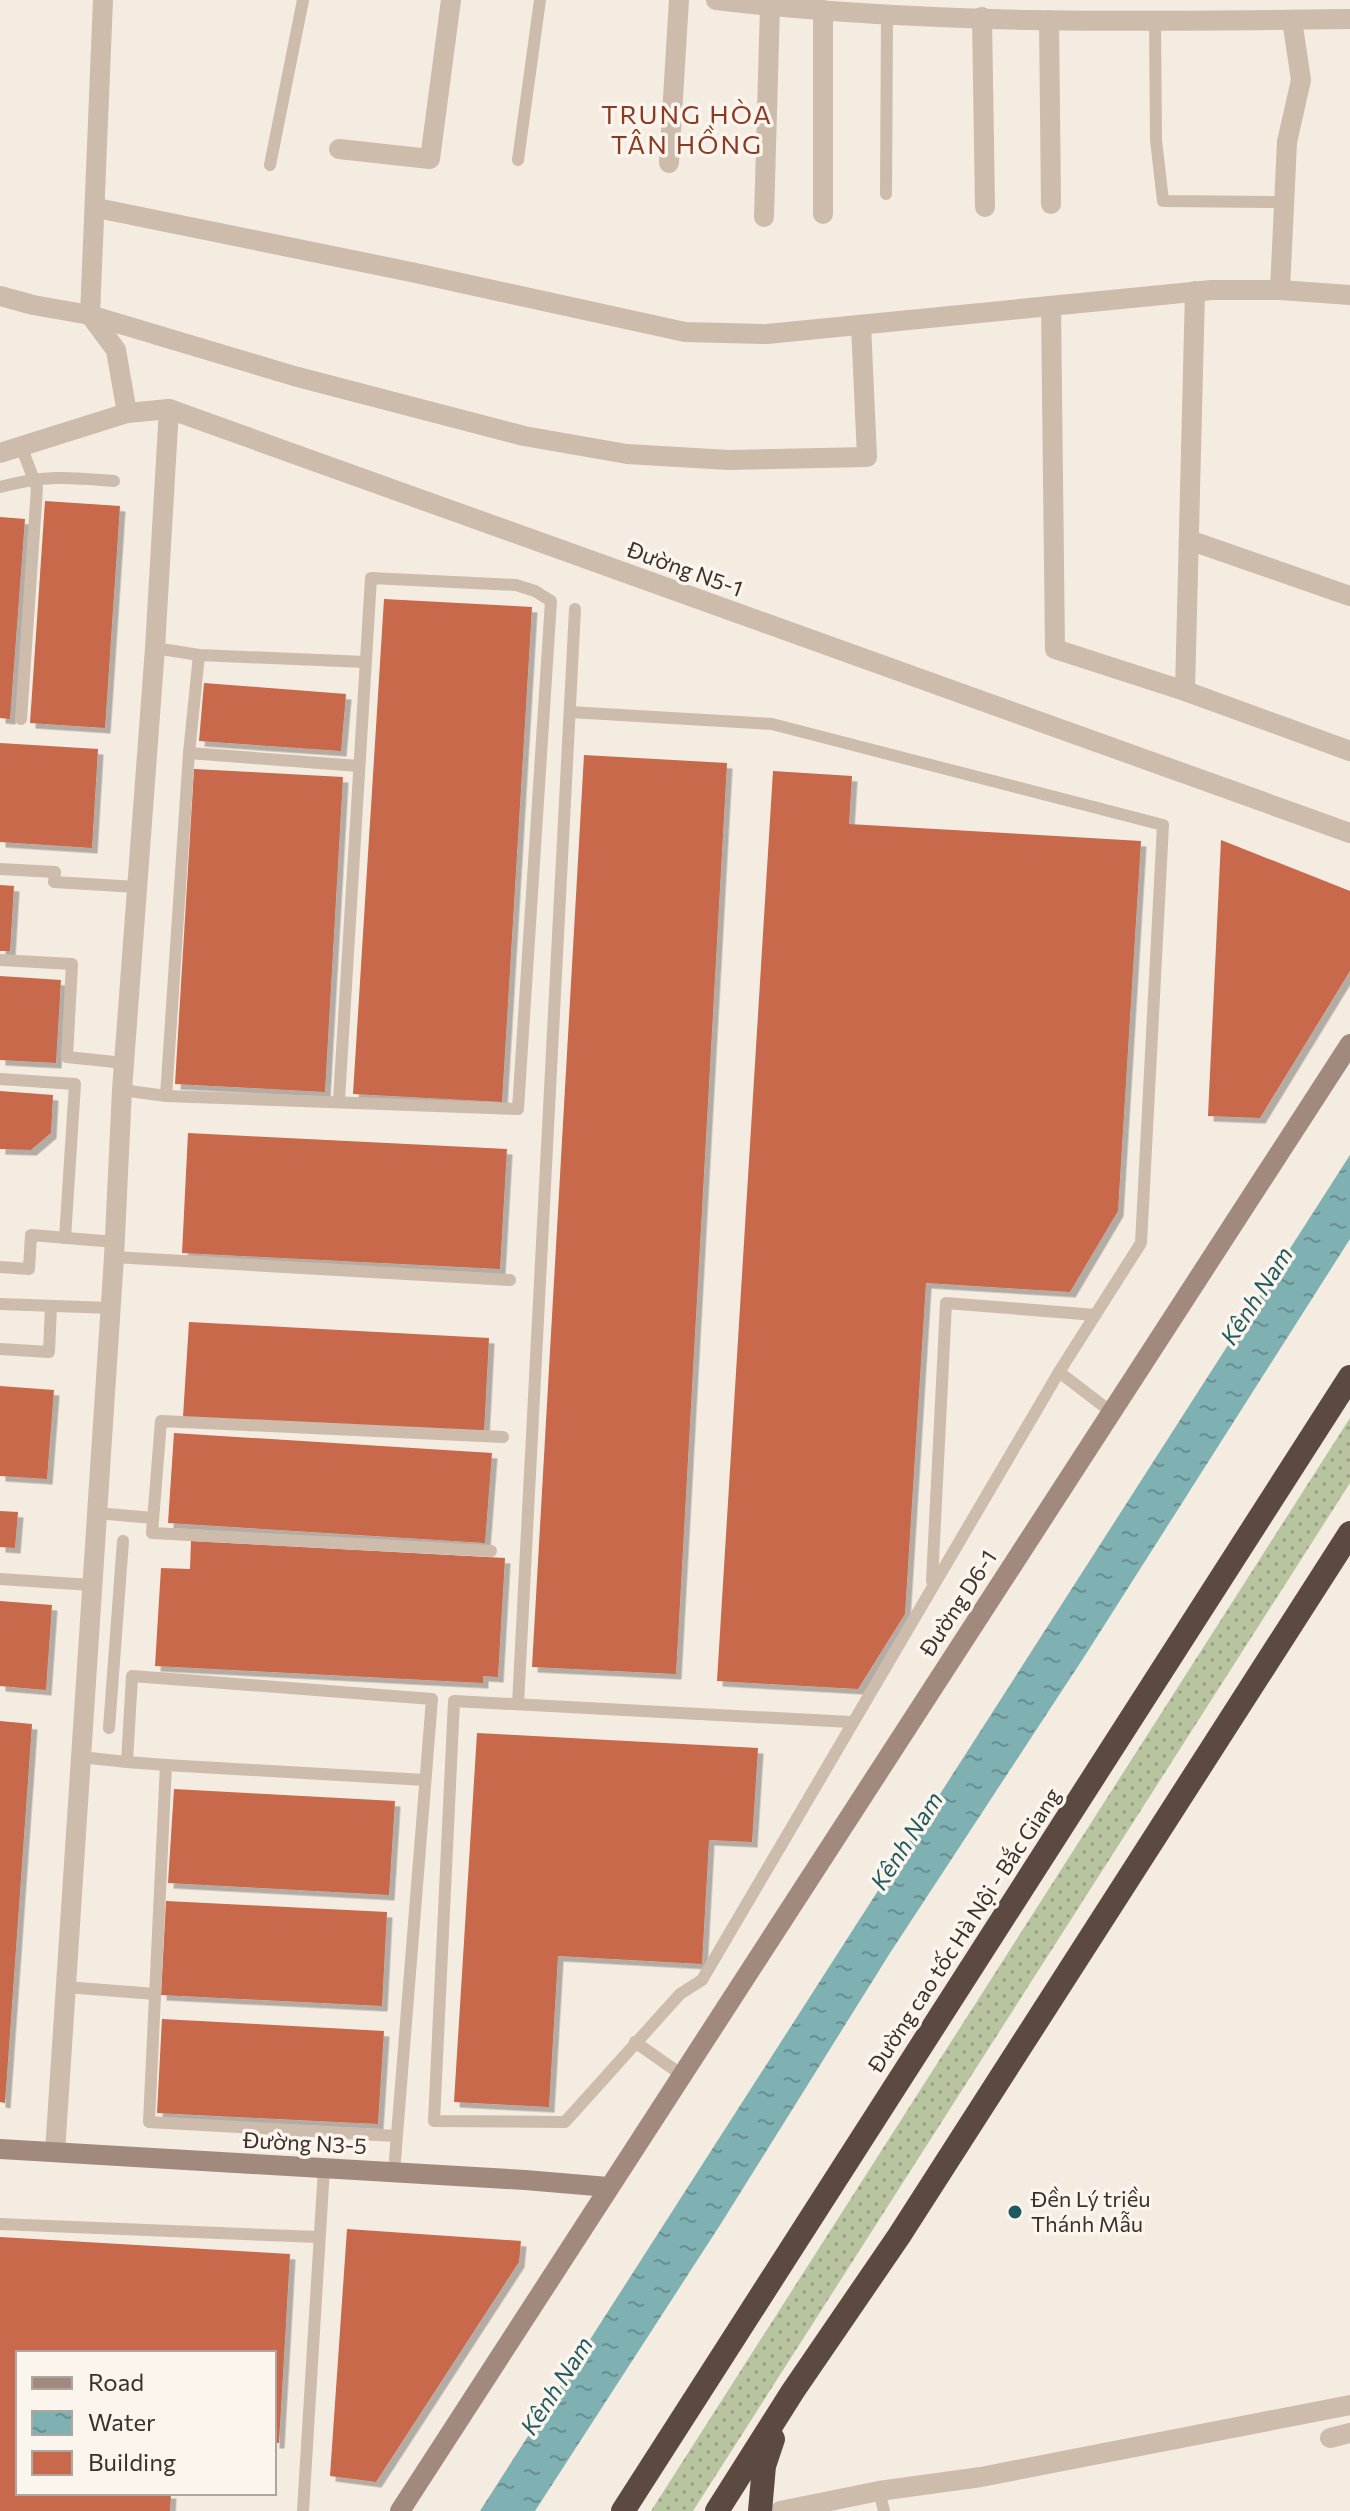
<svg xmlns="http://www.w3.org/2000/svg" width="1350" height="2511" font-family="Commissioner,sans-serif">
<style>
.grass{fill:url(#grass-dots)}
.water{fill:url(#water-ripples)}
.building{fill:#c8694b;filter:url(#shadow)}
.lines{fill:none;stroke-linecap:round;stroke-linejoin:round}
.lane{stroke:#cdbbac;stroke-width:12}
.street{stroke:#cdbbac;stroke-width:20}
.secondary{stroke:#a18a7d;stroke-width:20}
.highway{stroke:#5c4a42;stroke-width:24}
.poi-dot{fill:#1f5a5e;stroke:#fbf5ee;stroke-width:3}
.labels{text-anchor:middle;stroke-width:7;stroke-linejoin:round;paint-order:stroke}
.street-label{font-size:22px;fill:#3b302b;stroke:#fbf5ee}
.poi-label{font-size:22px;fill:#3b302b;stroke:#fbf5ee;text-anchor:start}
.water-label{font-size:24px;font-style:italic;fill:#1f5a5e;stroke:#fbf5ee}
.quarter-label{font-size:26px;letter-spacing:2px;fill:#8c3b22;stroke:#fbf5ee}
</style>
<defs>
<pattern id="grass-dots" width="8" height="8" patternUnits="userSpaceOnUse" patternTransform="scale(2)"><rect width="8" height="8" fill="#b8c4a0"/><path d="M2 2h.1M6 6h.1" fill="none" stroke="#97a083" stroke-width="1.8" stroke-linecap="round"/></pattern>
<pattern id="water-ripples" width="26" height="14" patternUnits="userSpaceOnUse" patternTransform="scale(2)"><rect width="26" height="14" fill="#7fb0b2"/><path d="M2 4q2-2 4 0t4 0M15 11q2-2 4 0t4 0" fill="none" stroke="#699091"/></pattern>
<filter id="shadow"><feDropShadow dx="5.5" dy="5.5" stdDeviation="0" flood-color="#0004"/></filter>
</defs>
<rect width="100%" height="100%" fill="#f4ebe1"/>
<path class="grass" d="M1350,1418V1483L693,2511H651Z"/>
<path class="water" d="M1350,1155V1239L1086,1654L890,1953L722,2222L535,2511H480Z"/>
<g class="building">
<path d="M45,501L120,506L105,728L30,723Z"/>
<path d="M0,517L25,519L10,719L0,718Z"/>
<path d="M384,599L532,607L502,1102L353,1094Z"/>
<path d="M204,683L346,694L341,751L199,741Z"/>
<path d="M0,743L98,749L92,848L0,842Z"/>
<path d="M584,755L727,763L676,1674L532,1667Z"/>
<path d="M194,769L343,777L325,1092L175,1084Z"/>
<path d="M773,771L852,776L849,824L1141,841L1118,1211L1070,1292L926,1283L905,1614L858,1689L717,1681Z"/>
<path d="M1221,840L1350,891V971L1260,1118L1208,1116Z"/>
<path d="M0,885L14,886L10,951H0Z"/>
<path d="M0,976L61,980L56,1063L0,1060Z"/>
<path d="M0,1091L53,1095L51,1133L31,1150L0,1149Z"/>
<path d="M188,1133L507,1149L500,1269L182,1253Z"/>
<path d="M189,1322L489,1338L484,1433L183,1417Z"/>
<path d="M0,1386L54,1390L47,1479L0,1476Z"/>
<path d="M174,1433L492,1453L485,1543L168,1523Z"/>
<path d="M0,1511L18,1512L15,1548L0,1547Z"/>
<path d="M191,1541L505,1558L498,1677L483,1676V1683L155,1666L161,1568L190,1569Z"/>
<path d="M0,1601L52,1605L46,1690L0,1686Z"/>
<path d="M0,1721L32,1724L5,2103L0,2102Z"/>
<path d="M477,1733L758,1748L752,1842L709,1840L702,1964L558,1956L549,2107L454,2102Z"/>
<path d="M174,1789L395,1801L389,1895L168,1883Z"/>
<path d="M166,1901L387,1912L382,2006L161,1995Z"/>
<path d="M162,2019L384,2031L378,2124L157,2113Z"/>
<path d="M347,2229L521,2241L519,2262L376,2482L330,2476Z"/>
<path d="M0,2237L290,2254L279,2443H274V2353H18V2493H171L170,2511H0Z"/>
</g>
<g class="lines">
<g class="lane">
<path d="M1155,21L1156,140L1163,201L1284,202"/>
<path d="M518,160L540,0"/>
<path d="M270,165L303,0"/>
<path d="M886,194L887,14"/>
<path d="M21,446L37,488L21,719"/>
<path d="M0,487C46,475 67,477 114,481"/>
<path d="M155,648L199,655L365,662"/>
<path d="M570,712L772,724L1163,825L1141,1243L1059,1372L702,1980L680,1994L565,2122L434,2121L454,1701L851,1722"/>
<path d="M189,753L359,766"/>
<path d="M0,869L55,872L54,882L137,887"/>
<path d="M0,960L72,964L67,1057L124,1063"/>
<path d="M0,1079L75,1084L65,1238"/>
<path d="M122,1090L166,1096L518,1109L551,601L535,591L516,585L371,578L339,1100"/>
<path d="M166,1096L189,753L199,655"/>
<path d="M114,1257L510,1280"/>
<path d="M0,1267L29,1269L31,1235L115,1242"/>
<path d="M0,1304L111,1308"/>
<path d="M0,1349L49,1352L51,1306"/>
<path d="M1059,1372L1110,1411"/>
<path d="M96,1513L153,1518"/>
<path d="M491,1551L152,1533L161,1421L503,1437"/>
<path d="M0,1579L91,1585"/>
<path d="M932,1581L946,1303L1095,1315"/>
<path d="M518,1704L575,609"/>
<path d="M109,1728L123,1541"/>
<path d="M80,1757L127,1762"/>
<path d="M166,1765L425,1780"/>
<path d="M66,1987L155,1994"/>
<path d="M635,2042L682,2075"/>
<path d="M394,2172L432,1699L132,1676L127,1762L166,1765L149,2122L396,2136"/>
<path d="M0,2224L318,2237"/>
<path d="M879,2491L884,2511"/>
<path d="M303,2511L324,2168"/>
</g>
<g class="street">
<path d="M103,0L90,315L116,350L127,413"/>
<path d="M716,0C926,25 1139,22 1350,19"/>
<path d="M982,17L985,207"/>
<path d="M1049,20L1051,204"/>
<path d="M339,149L430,159L451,0"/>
<path d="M669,163L679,0"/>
<path d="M97,208L411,272L685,332L767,334L1212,290H1280L1350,295"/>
<path d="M823,214V10"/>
<path d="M764,217L770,6"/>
<path d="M1280,290L1287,142L1301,80L1292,20"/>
<path d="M0,296L33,305L90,315L294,376L524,436L627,454L729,460L867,457L861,325"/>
<path d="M1051,306L1055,649L1185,691L1350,751"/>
<path d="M0,453L127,413L169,409L1350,833"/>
<path d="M1189,540L1350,596"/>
<path d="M1185,691L1195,291"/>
<path d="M55,2152L114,1257L122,1090L155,648L169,409"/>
<path d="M1330,2438L1350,2433"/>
<path d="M780,2511L879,2491L981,2477L1350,2405"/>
</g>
<g class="secondary">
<path d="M0,2149L525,2180L608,2187"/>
<path d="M400,2511L1350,1044"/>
</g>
<g class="highway">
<path d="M623,2511L1350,1377"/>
<path d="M717,2511L793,2391L899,2236L1350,1533"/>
<path d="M760,2511L764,2466L773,2439"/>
</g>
</g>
<circle class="poi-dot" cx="1015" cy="2212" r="8"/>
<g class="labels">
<g class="street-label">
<text transform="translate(685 569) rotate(20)" y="8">Đường N5-1</text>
<text transform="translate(958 1603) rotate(-57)" y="8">Đường D6-1</text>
<text transform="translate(964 1930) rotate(-57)" y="8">Đường cao tốc Hà Nội - Bắc Giang</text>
<text transform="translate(305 2143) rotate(3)" y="8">Đường N3-5</text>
</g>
<g class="poi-label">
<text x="1031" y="2207">Đền Lý triều<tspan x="1031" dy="25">Thánh Mẫu</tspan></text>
</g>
<g class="water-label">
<text transform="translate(1257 1296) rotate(-57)" y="8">Kênh Nam</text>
<text transform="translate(907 1841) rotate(-57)" y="8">Kênh Nam</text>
<text transform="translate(557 2386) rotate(-57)" y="8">Kênh Nam</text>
</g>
<g class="quarter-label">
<text x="687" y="124">TRUNG HÒA<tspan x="687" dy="30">TÂN HỒNG</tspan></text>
</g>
</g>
<rect x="16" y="2351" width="260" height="144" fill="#fbf5ee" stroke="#aea6a0" stroke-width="2"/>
<rect x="32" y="2377" width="40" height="12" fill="#a18a7d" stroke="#aea6a0" stroke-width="2"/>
<text x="88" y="2391" font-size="24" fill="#3b302b">Road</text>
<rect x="32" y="2411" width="40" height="24" fill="url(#water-ripples)" stroke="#aea6a0" stroke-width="2"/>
<text x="88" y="2431" font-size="24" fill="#3b302b">Water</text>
<rect x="32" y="2451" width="40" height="24" fill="#c8694b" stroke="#aea6a0" stroke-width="2"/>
<text x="88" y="2471" font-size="24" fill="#3b302b">Building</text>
</svg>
